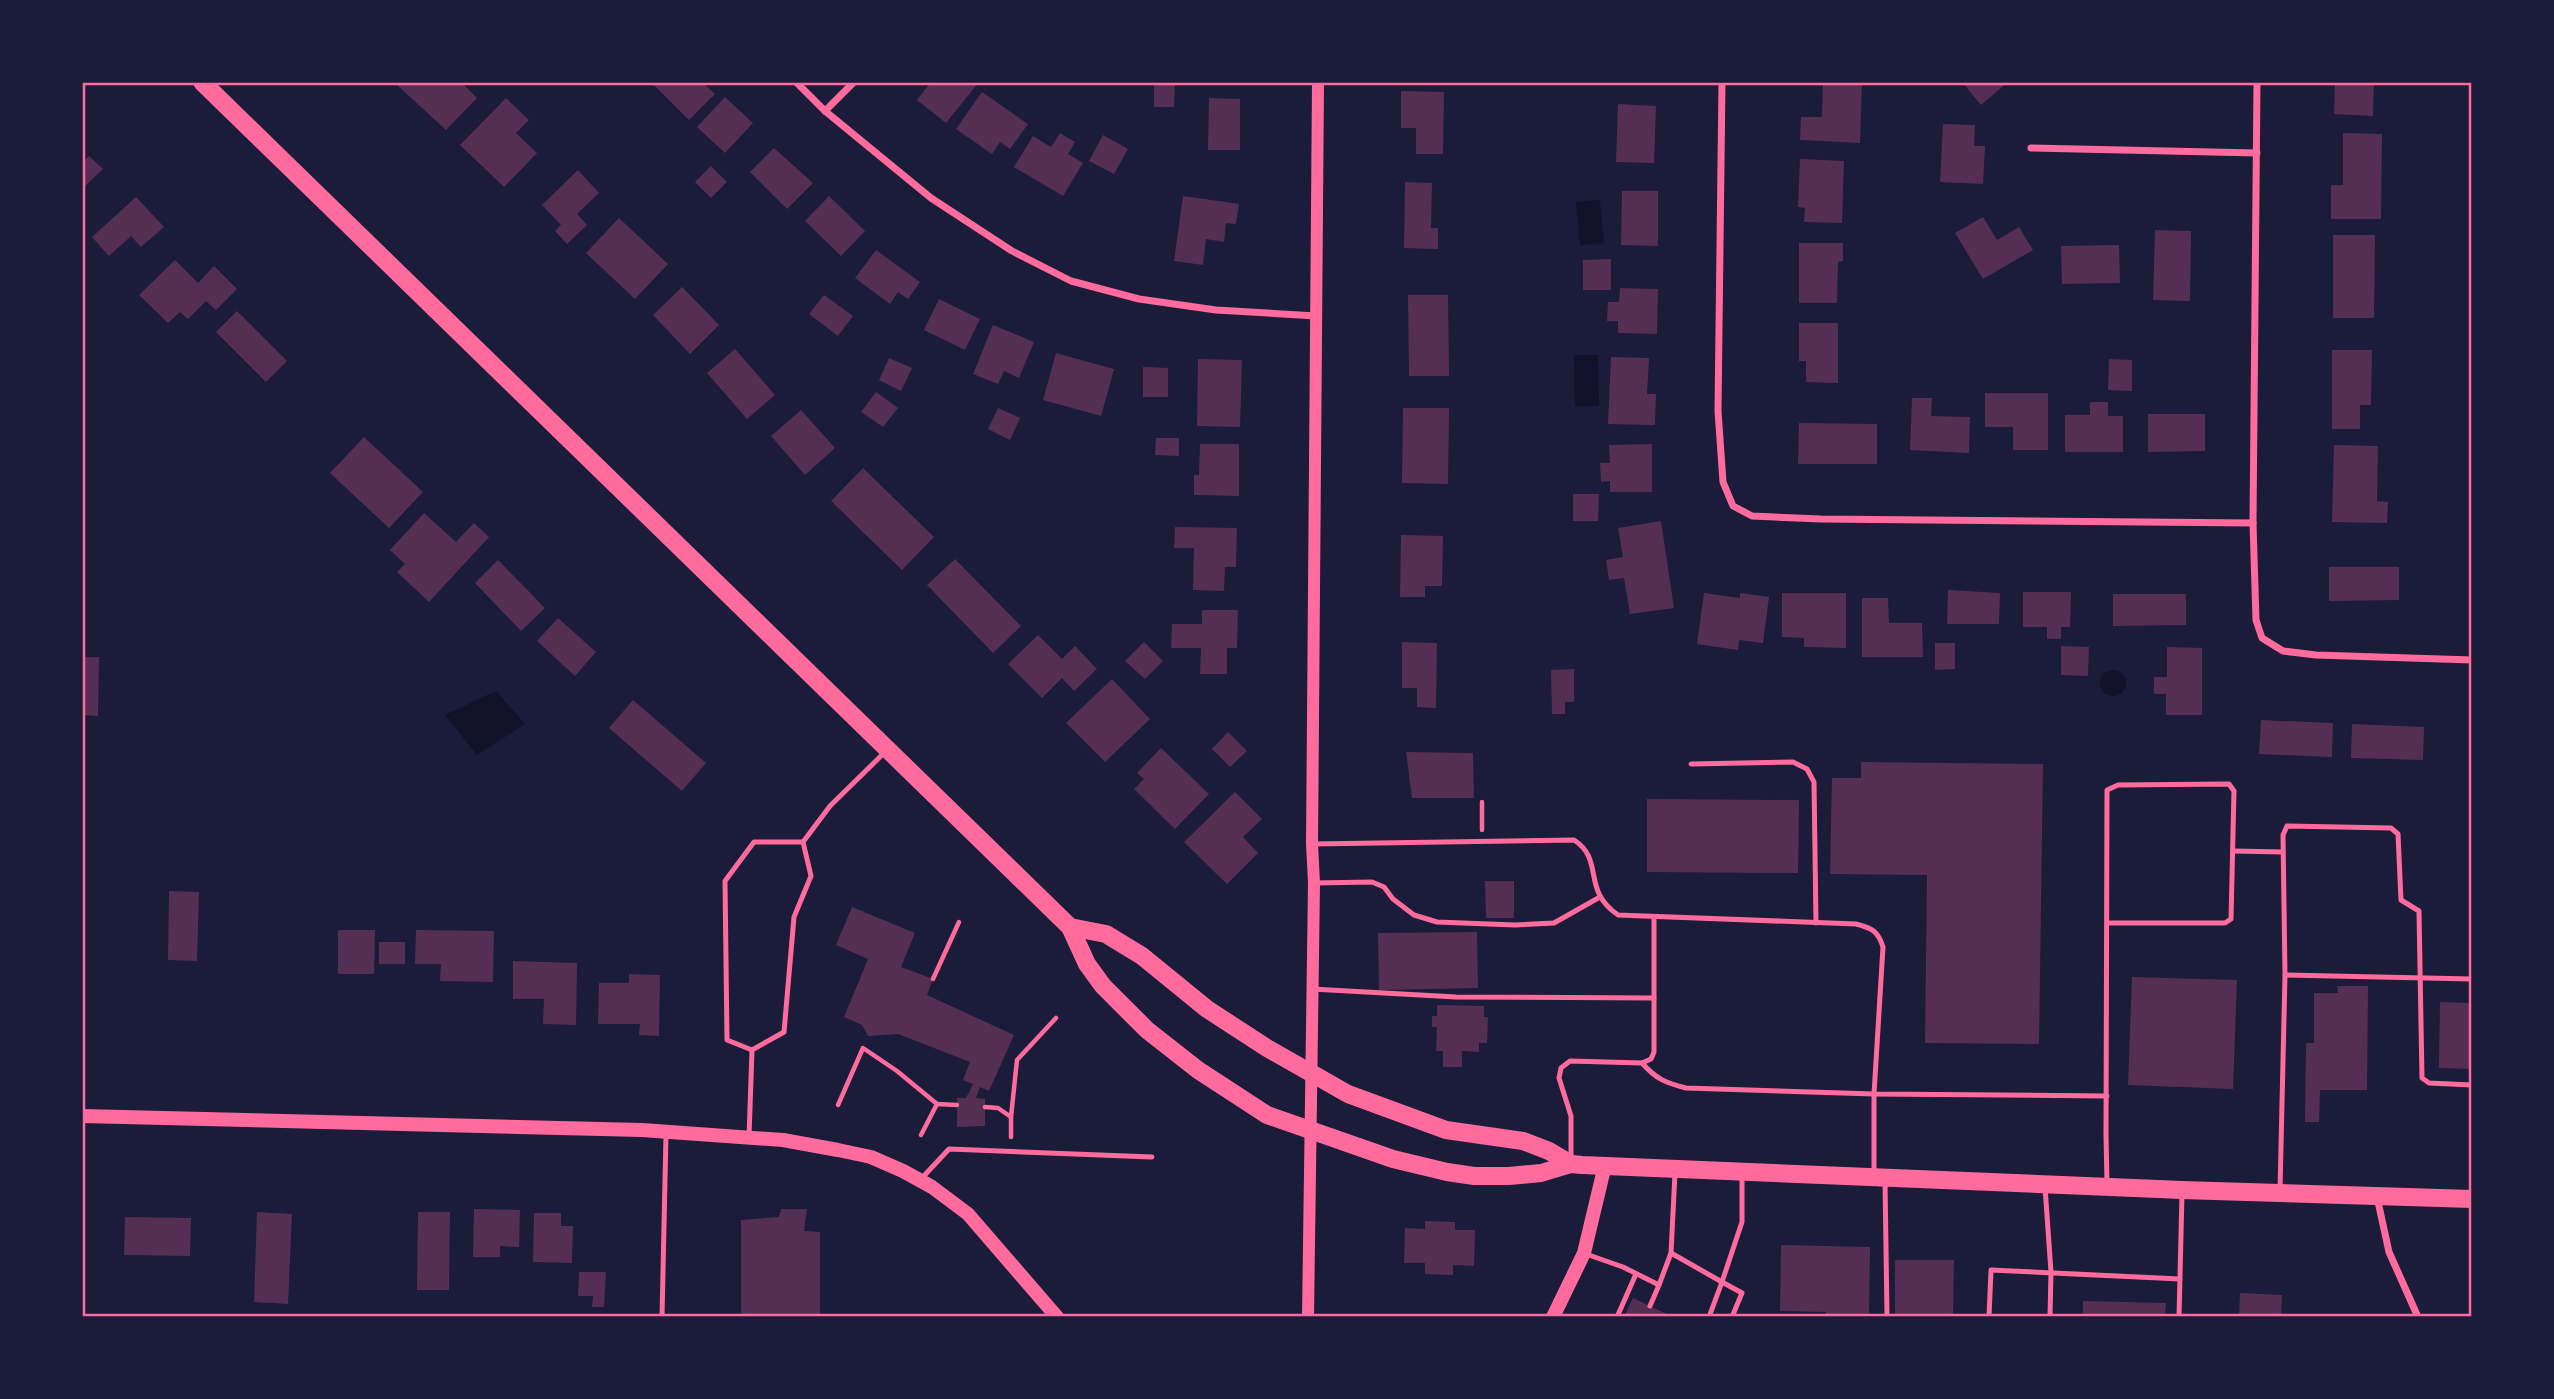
<svg xmlns="http://www.w3.org/2000/svg" width="2554" height="1399" font-family="'Exo 2',sans-serif">
<style>
.water{fill:#12122b}
.building{fill:#542f53}
.lines{fill:none;stroke-linecap:round;stroke-linejoin:round}
.path{stroke:#ff6b9d;stroke-width:4.5}
.service{stroke:#ff6b9d;stroke-width:5}
.minor{stroke:#ff6b9d;stroke-width:7}
.tertiary{stroke:#ff6b9d;stroke-width:12}
.secondary{stroke:#ff6b9d;stroke-width:14}
.trunk{stroke:#ff6b9d;stroke-width:18}
.neatline{fill:none;stroke:#ff6b9d;stroke-width:2.5}
</style>
<rect width="100%" height="100%" fill="#1b1b3a"/>
<g class="water">
<path d="M1600,200L1604,243L1580,245L1576,202Z"/>
<path d="M1574,355H1598L1599,406H1575Z"/>
<circle cx="2113" cy="683" r="13"/>
<path d="M496,691L525,724L477,755L445,715Z"/>
</g>
<g class="building">
<path d="M400,82H461L477,98L446,130L397,85Z"/>
<path d="M657,82H702L715,94L689,120L654,85Z"/>
<path d="M931,82H979L946,123L917,100Z"/>
<path d="M1154,82H1175L1174,107H1154Z"/>
<path d="M1823,82L1862,83L1860,143L1800,140L1801,117H1822Z"/>
<path d="M1962,82H2008L1981,105Z"/>
<path d="M2335,82H2374L2373,116L2334,114Z"/>
<path d="M1401,91L1444,92L1443,154H1416V128H1401Z"/>
<path d="M982,92L1028,124L1010,149L1000,142L992,154L956,129Z"/>
<path d="M725,97L753,123L725,153L697,127Z"/>
<path d="M506,98L529,120L516,133L537,153L504,187L460,145Z"/>
<path d="M1209,98L1240,99V150H1208Z"/>
<path d="M1618,104L1656,106L1654,163L1616,162Z"/>
<path d="M1943,124L1975,125L1974,146H1985L1983,184L1940,182Z"/>
<path d="M1060,133L1075,142L1068,154L1083,163L1063,196L1014,167L1033,136L1051,147Z"/>
<path d="M2343,133L2382,134L2381,219H2331V185H2343Z"/>
<path d="M1103,135L1128,149L1114,174L1089,161Z"/>
<path d="M774,148L813,183L787,209L750,172Z"/>
<path d="M89,156L103,169L82,189V163Z"/>
<path d="M1800,159L1844,161L1842,223L1804,222L1805,208L1798,207Z"/>
<path d="M711,166L727,182L711,198L695,182Z"/>
<path d="M578,170L599,193L577,214L587,225L567,244L555,231L561,225L542,205Z"/>
<path d="M1405,182L1432,183L1431,228H1438V249L1404,248Z"/>
<path d="M1622,191H1658V246L1621,245Z"/>
<path d="M829,196L865,231L841,256L805,221Z"/>
<path d="M1183,196L1239,204L1236,224L1226,223L1224,242L1206,239L1203,265L1174,261Z"/>
<path d="M136,197L164,227L141,247L131,236L109,256L92,237Z"/>
<path d="M1983,217L1997,240L2019,227L2033,250L1983,279L1955,233Z"/>
<path d="M619,218L668,264L635,299L586,253Z"/>
<path d="M2155,230L2191,231L2190,301L2153,300Z"/>
<path d="M2333,235H2375L2374,318H2333Z"/>
<path d="M1799,243H1843V261L1838,262L1837,303H1799Z"/>
<path d="M2119,245L2120,283L2062,284L2061,246Z"/>
<path d="M876,250L920,282L908,299L898,292L890,304L855,278Z"/>
<path d="M1611,259V290H1583V260Z"/>
<path d="M175,260L198,283L214,266L237,289L216,310L206,301L188,319L180,312L168,323L139,295Z"/>
<path d="M682,287L719,325L690,354L653,315Z"/>
<path d="M1620,288L1658,289L1657,334L1618,333V321H1607L1608,302H1619Z"/>
<path d="M824,295L853,316L838,336L809,314Z"/>
<path d="M1408,295H1448L1449,376H1409Z"/>
<path d="M939,299L980,319L965,350L924,330Z"/>
<path d="M237,311L287,361L266,382L216,332Z"/>
<path d="M1799,323H1838V383L1806,382V361H1799Z"/>
<path d="M993,325L1034,342L1019,378L1004,371L998,384L973,374Z"/>
<path d="M735,349L775,395L747,419L707,373Z"/>
<path d="M2332,350H2372L2371,405H2360V429H2332Z"/>
<path d="M1056,353L1114,369L1101,416L1043,400Z"/>
<path d="M1611,357L1649,358L1647,394H1656L1655,425L1608,424Z"/>
<path d="M889,358L912,368L901,391L879,380Z"/>
<path d="M1198,359L1242,360L1240,427L1197,426Z"/>
<path d="M2109,359L2132,360V391L2108,390Z"/>
<path d="M1143,367L1168,368V397H1143Z"/>
<path d="M876,392L898,408L883,427L861,412Z"/>
<path d="M1985,393H2048V450H2013V427H1985Z"/>
<path d="M1912,398H1932L1931,416L1970,417L1969,453L1910,450Z"/>
<path d="M2090,402H2108V416H2123V452H2065V415H2090Z"/>
<path d="M998,408L1020,418L1010,440L988,429Z"/>
<path d="M1403,408H1449L1448,484L1402,483Z"/>
<path d="M801,410L835,448L805,475L771,436Z"/>
<path d="M2148,414H2205V451L2148,452Z"/>
<path d="M1799,423L1877,424V464H1798Z"/>
<path d="M364,437L423,492L389,528L330,473Z"/>
<path d="M1156,438H1179V456L1155,455Z"/>
<path d="M1200,444H1239V496L1194,495V475H1199Z"/>
<path d="M1652,444V492H1610V481L1601,482L1600,463H1610L1609,445Z"/>
<path d="M2334,445L2378,446L2377,501L2388,502L2387,523L2332,522Z"/>
<path d="M863,468L934,537L902,570L831,501Z"/>
<path d="M1573,494H1599L1598,521H1573Z"/>
<path d="M424,513L456,542L474,523L489,537L429,602L397,572L405,564L390,550Z"/>
<path d="M1661,521L1674,608L1630,614L1624,578L1609,580L1606,560L1623,557L1618,528Z"/>
<path d="M1175,527L1237,528L1236,567H1225L1224,591L1193,590L1194,548H1174Z"/>
<path d="M1401,535L1443,536L1442,586H1425V597H1400Z"/>
<path d="M955,559L1021,626L993,653L927,585Z"/>
<path d="M498,560L545,608L521,631L475,583Z"/>
<path d="M2329,567H2399V600L2329,601Z"/>
<path d="M1948,590L2000,593L1999,624H1947Z"/>
<path d="M2023,592H2071L2070,627H2061V639H2047V627H2023Z"/>
<path d="M1704,593L1740,598V593L1769,597L1763,643L1739,640L1738,650L1697,644Z"/>
<path d="M1782,593H1846V648L1804,647V638L1782,637Z"/>
<path d="M2113,594H2186V625L2113,626Z"/>
<path d="M1862,598H1888L1889,623H1922L1923,657H1862Z"/>
<path d="M1202,610H1238L1237,648H1227V674H1200L1201,648H1171L1172,624H1202Z"/>
<path d="M558,618L596,652L575,676L537,641Z"/>
<path d="M1038,635L1062,659L1075,646L1097,669L1074,691L1062,678L1042,698L1008,664Z"/>
<path d="M1144,642L1163,661L1145,679L1125,661Z"/>
<path d="M1402,642L1437,643L1436,708L1417,707V688H1402Z"/>
<path d="M1935,643H1955V669L1935,670Z"/>
<path d="M2061,646L2089,647L2088,676L2061,675Z"/>
<path d="M2167,647L2202,648V715H2166V694H2154V677H2167Z"/>
<path d="M82,657H99L98,716L82,715Z"/>
<path d="M1574,669V702H1565V714H1552L1551,670Z"/>
<path d="M1112,679L1150,719L1105,762L1066,723Z"/>
<path d="M633,700L706,763L682,791L609,728Z"/>
<path d="M2261,720L2333,723L2332,757L2259,754Z"/>
<path d="M2352,724L2424,727L2423,760L2351,758Z"/>
<path d="M1228,732L1247,751L1230,767L1212,749Z"/>
<path d="M1161,748L1209,794L1175,829L1134,789L1144,779L1137,773Z"/>
<path d="M1406,752L1473,753L1474,798H1412Z"/>
<path d="M1861,762L2043,764L2039,1044L1925,1043L1927,875L1830,874L1832,778H1861Z"/>
<path d="M1235,792L1262,819L1243,837L1258,853L1227,884L1184,842Z"/>
<path d="M1647,799L1799,800L1798,873L1647,872Z"/>
<path d="M1485,881H1514V918H1486Z"/>
<path d="M169,891L199,892L197,961L168,960Z"/>
<path d="M852,907L915,933L901,967L933,979L927,995L1014,1035L989,1091L980,1087L976,1098L985,1099V1126L957,1127V1098H966L973,1084L963,1080L970,1062L898,1034L868,1036L862,1025L844,1017L868,959L836,945Z"/>
<path d="M338,930H375L374,974H338Z"/>
<path d="M416,930L494,931L493,982L440,981L441,964H415Z"/>
<path d="M1477,932L1478,988L1379,990L1378,933Z"/>
<rect x="379" y="942" width="26" height="22"/>
<path d="M513,961L577,963L576,1025L543,1024L544,999H513Z"/>
<path d="M629,974L660,975L659,1036L639,1035L640,1024H598L599,983H629Z"/>
<path d="M2132,977L2237,980L2233,1089L2128,1085Z"/>
<path d="M2337,986H2368L2367,1090H2320L2319,1122H2305L2306,1043H2314V993H2338Z"/>
<path d="M2440,1002L2472,1003V1069L2439,1068Z"/>
<path d="M1437,1005L1484,1006V1017H1488L1487,1043H1479V1052L1462,1051V1067H1443V1051H1436L1437,1027H1432V1016H1437Z"/>
<path d="M474,1209L520,1210L519,1247L500,1246V1257H473Z"/>
<path d="M781,1209H807L804,1231L820,1232V1317H741V1220L779,1217Z"/>
<path d="M257,1212L292,1214L288,1304L254,1302Z"/>
<path d="M418,1212H450L449,1290H417Z"/>
<path d="M534,1213H561V1226H573L572,1263L533,1262Z"/>
<rect x="82" y="1216" width="3" height="24"/>
<path d="M125,1217L191,1218L190,1256L124,1255Z"/>
<path d="M1425,1221L1455,1222V1230H1475L1474,1266L1453,1265V1275L1425,1274V1263H1404L1405,1228L1425,1229Z"/>
<path d="M1781,1245L1870,1247L1869,1317H1825L1826,1312L1780,1311Z"/>
<path d="M1895,1260H1954L1953,1317H1895Z"/>
<path d="M579,1272H606L604,1307H592L593,1296H578Z"/>
<path d="M2240,1293L2282,1295L2281,1317H2239Z"/>
<path d="M1633,1298L1673,1317H1624Z"/>
<path d="M2083,1301L2166,1303L2165,1317H2083Z"/>
</g>
<g class="lines">
<g class="path">
<path d="M1482,802V830"/>
<path d="M933,979L959,922"/>
<path d="M937,1104L957,1105"/>
<path d="M838,1105L863,1048L897,1071L937,1104L921,1135"/>
<path d="M985,1107L998,1108L1011,1117L1017,1060L1056,1018"/>
<path d="M1011,1117V1137"/>
</g>
<g class="service">
<path d="M1691,764L1793,762L1807,769L1814,782L1816,923"/>
<path d="M1312,844L1574,840C1605,860 1581,890 1618,915L1856,924C1872,928 1878,931 1883,947L1874,1094V1174"/>
<path d="M2233,851L2283,852"/>
<path d="M1314,883L1372,882L1384,887L1393,899L1414,915L1437,922L1515,925L1554,923L1600,897"/>
<path d="M2107,923H2225L2231,919L2234,791L2229,784L2118,785L2107,790L2106,1135L2107,1184"/>
<path d="M2285,975L2472,979"/>
<path d="M1312,989L1456,997L1654,998"/>
<path d="M752,1050L727,1040L725,881L754,842H803"/>
<path d="M1642,1063C1656,1079 1666,1083 1686,1088L1874,1094L2107,1096"/>
<path d="M749,1137L752,1050L784,1032L794,917L811,876L803,842L830,806L886,751"/>
<path d="M1571,1161V1116L1559,1078L1561,1068L1570,1061L1642,1063L1651,1059L1654,1052V917"/>
<path d="M922,1178L949,1149L1152,1157"/>
<path d="M1885,1180L1887,1317"/>
<path d="M2045,1187L2051,1272L2050,1317"/>
<path d="M2280,1190L2285,975L2283,835L2287,826L2391,828L2398,834L2401,900L2419,911L2422,1078L2429,1083L2472,1085"/>
<path d="M1671,1253L1675,1173"/>
<path d="M1586,1254L1623,1267L1659,1285L1671,1253L1722,1282L1709,1317"/>
<path d="M1650,1306L1659,1285"/>
<path d="M662,1317L666,1135"/>
<path d="M1617,1317L1636,1274"/>
<path d="M1732,1317L1742,1293L1722,1282L1742,1222V1174"/>
<path d="M1989,1317L1991,1270L2180,1279"/>
<path d="M2179,1317L2182,1194"/>
</g>
<g class="minor">
<path d="M796,82L825,111L931,198L1012,251L1071,281L1139,299L1216,310L1316,316"/>
<path d="M1722,82L1718,411L1723,482L1733,506L1752,516L1821,519L2253,523"/>
<path d="M2257,82L2253,523L2256,620L2262,638L2283,651L2316,655L2472,660"/>
<path d="M825,111L854,82"/>
<path d="M2031,148L2257,153"/>
<path d="M2377,1197L2389,1252L2418,1317"/>
</g>
<path class="tertiary" d="M1308,1317L1314,883L1312,844L1318,82"/>
<g class="secondary">
<path d="M82,1116L642,1130L783,1140L838,1150L871,1157L903,1171L932,1187L968,1214L1057,1317"/>
<path d="M1553,1317L1584,1253L1605,1165"/>
</g>
<g class="trunk">
<path d="M202,82L1070,927L1087,964L1103,986L1147,1030L1198,1070L1267,1115L1393,1159L1447,1172L1474,1176H1509L1541,1173L1571,1164L1582,1165L2182,1190L2472,1199"/>
<path d="M1070,927L1106,934L1142,956L1207,1009L1267,1048L1348,1094L1446,1130L1523,1141L1549,1151L1571,1164"/>
</g>
</g>
<rect width="2554" height="1399" fill="none" stroke="#1b1b3a" stroke-width="168"/>
<rect x="84" y="84" width="2386" height="1231" class="neatline"/>
</svg>
